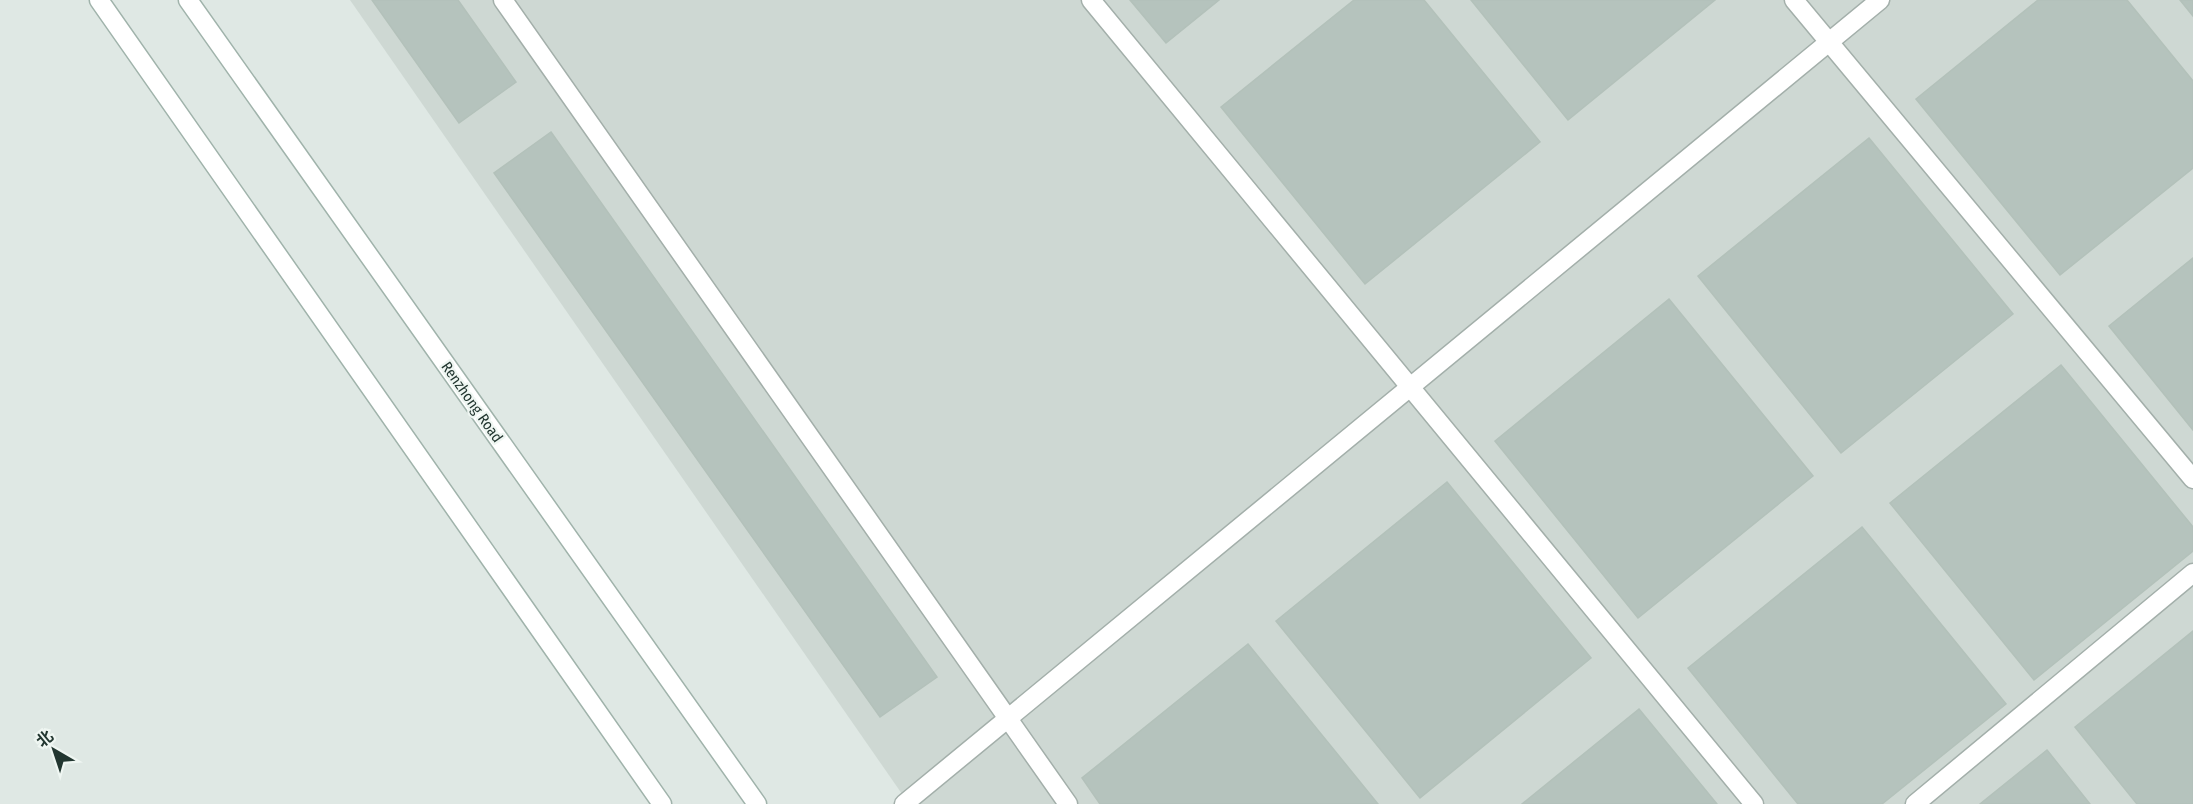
<svg xmlns="http://www.w3.org/2000/svg" width="2193" height="804" font-family="'Fira Sans Condensed','Noto Sans SC',sans-serif">
<style>
.built{fill:#ced8d3}
.building{fill:#b5c3bd;stroke:#b3c1ba;stroke-width:1.5}
.lines{fill:none;stroke-linecap:round;stroke-linejoin:round}
.lane-casing{stroke:#a3afaa;stroke-width:21}
.secondary-casing{stroke:#a0b3ab;stroke-width:21}
.lane{stroke:#fff;stroke-width:18}
.secondary{stroke:#fff;stroke-width:18}
.labels{text-anchor:middle;stroke-width:4.5;stroke-linejoin:round;paint-order:stroke}
.street-label{font-size:15px;fill:#223630;stroke:#eff6f2}
</style>
<rect width="100%" height="100%" fill="#dfe8e4"/>
<path class="built" d="M350,0H2193V804H909Z"/>
<g class="building">
<path d="M372,0H458L516,82L459,123Z"/>
<path d="M1130,0H1219L1166,43Z"/>
<path d="M1354,0H1424L1540,142L1365,284L1221,107Z"/>
<path d="M1471,0H1715L1568,120Z"/>
<path d="M2038,0H2127L2193,81V168L2060,275L1916,99Z"/>
<path d="M2180,0H2193V16Z"/>
<path d="M551,132L937,677L880,717L494,173Z"/>
<path d="M1869,138L2013,314L1841,453L1698,276Z"/>
<path d="M2193,258V430L2109,326Z"/>
<path d="M1669,299L1813,476L1638,618L1495,441Z"/>
<path d="M2061,365L2193,527V551L2034,680L1890,503Z"/>
<path d="M1447,482L1591,658L1420,798L1276,621Z"/>
<path d="M1862,527L2006,704L1882,804H1798L1688,668Z"/>
<path d="M2193,631V804H2137L2075,727Z"/>
<path d="M1248,644L1378,804H1100L1082,778Z"/>
<path d="M1639,709L1717,804H1522Z"/>
<path d="M2047,750L2090,804H1980Z"/>
</g>
<g class="lines">
<defs>
<g id="lane">
<path d="M503,0L1068,804"/>
<path d="M1091,0L1754,804"/>
<path d="M1794,0L2193,479"/>
<path d="M904,804L1880,0"/>
<path d="M1915,804L2193,573"/>
</g>
<g id="secondary">
<path d="M99,0L662,804"/>
<path d="M188,0L757,804"/>
</g>
</defs>
<use href="#lane" class="lane-casing"/>
<use href="#secondary" class="secondary-casing"/>
<use href="#lane" class="lane"/>
<use href="#secondary" class="secondary"/>
</g>
<g class="labels">
<g class="street-label">
<text transform="translate(472 402) rotate(55)" y="5">Renzhong Road</text>
</g>
</g>
<g transform="translate(54 750) rotate(321)" stroke="#eff6f2" stroke-width="4.5" paint-order="stroke">
<path d="M0-4.5L10 22L0 15L-10 22Z" fill="#223630"/>
<text y="-9" font-size="16" font-weight="bold" text-anchor="middle" fill="#223630">北</text>
</g>
</svg>
